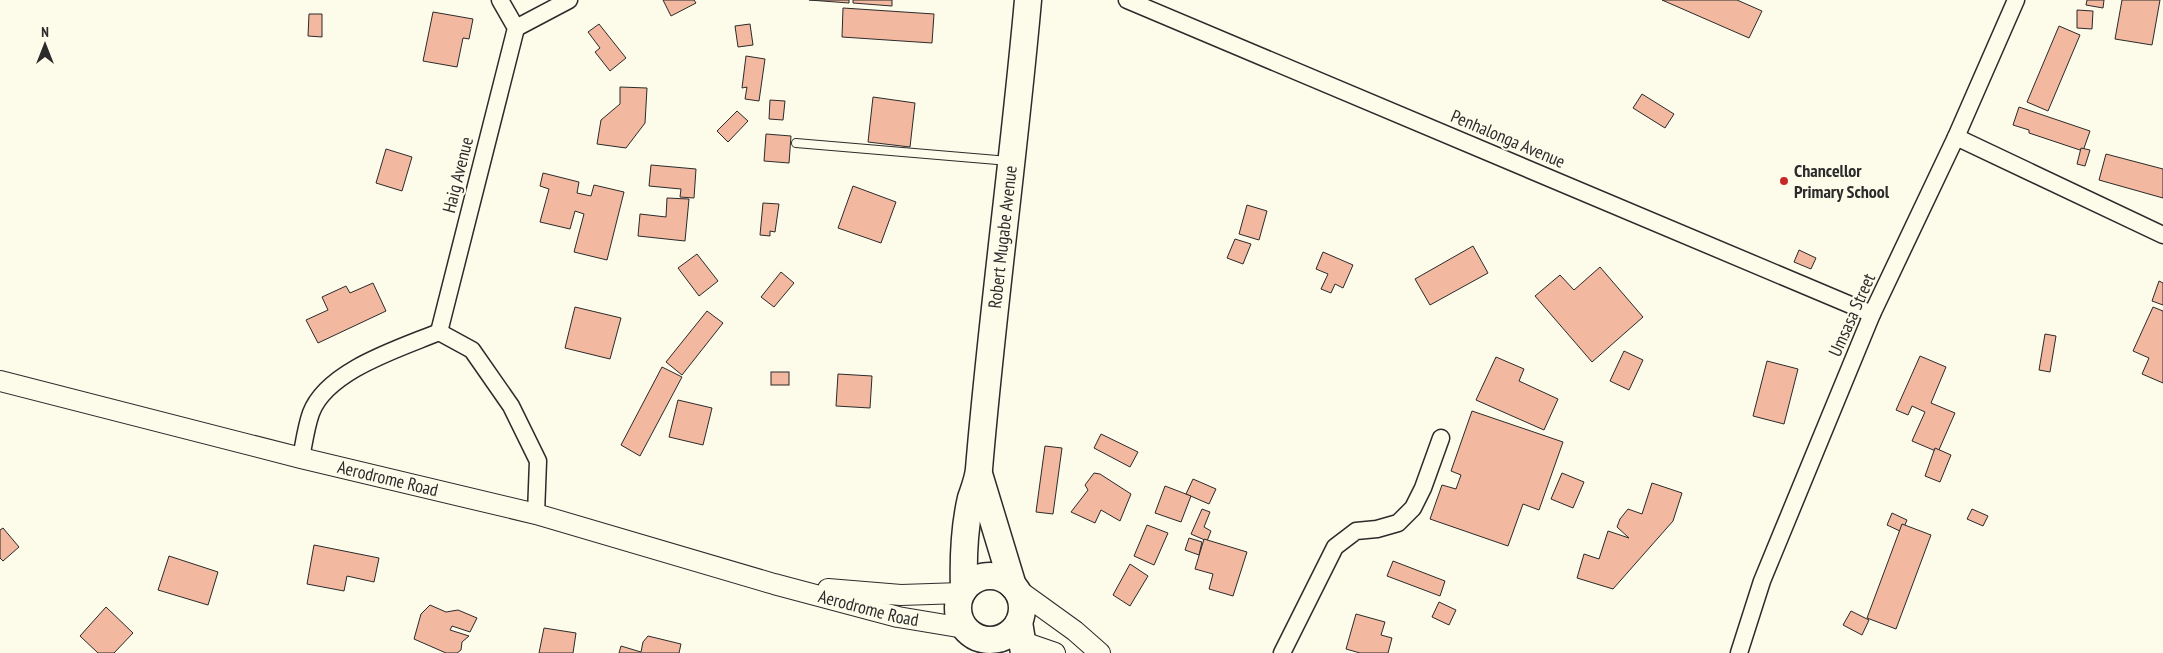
<svg xmlns="http://www.w3.org/2000/svg" width="2163" height="653" font-family="'PT Sans Narrow',sans-serif">
<style>
.building{fill:#f2b8a0;stroke:#2b2b2b}
.lines{fill:none;stroke-linecap:round;stroke-linejoin:round}
.service-casing{stroke:#2b2b2b;stroke-width:10}
.minor-casing{stroke:#2b2b2b;stroke-width:19}
.tertiary-casing{stroke:#2b2b2b;stroke-width:22}
.trunk-casing{stroke:#2b2b2b;stroke-width:29}
.service{stroke:#fdfbea;stroke-width:8}
.minor{stroke:#fdfbea;stroke-width:16}
.tertiary{stroke:#fdfbea;stroke-width:20}
.trunk{stroke:#fdfbea;stroke-width:26}
.poi-dot{fill:#c62828;stroke:#fdfbea;stroke-width:2}
.labels{text-anchor:middle;stroke-width:4;stroke-linejoin:round;paint-order:stroke}
.street-label{font-size:18px;fill:#2b2b2b;stroke:#fdfbea}
.poi-label{font-size:18px;font-weight:bold;fill:#2b2b2b;stroke:#fdfbea;text-anchor:start}
</style>
<rect width="100%" height="100%" fill="#fdfbea"/>
<g class="building">
<path d="M663,0H694L696,3L671,16Z"/>
<path d="M809,0H849V3Z"/>
<path d="M853,0H892V6L853,3Z"/>
<path d="M1662,0H1737L1762,11L1749,38Z"/>
<path d="M2087,0H2104L2103,8L2086,5Z"/>
<path d="M2122,0H2160L2152,45L2115,39Z"/>
<path d="M843,8L934,14L932,43L842,37Z"/>
<path d="M2077,10L2093,11L2092,29L2077,28Z"/>
<path d="M433,12L473,19L469,39L463,38L457,67L423,61Z"/>
<path d="M309,14H322V37L308,36Z"/>
<path d="M599,24L626,58L610,71L595,52L600,48L588,32Z"/>
<path d="M750,24L753,45L738,47L735,26Z"/>
<path d="M2059,26L2080,35L2048,111L2027,102Z"/>
<path d="M746,56L765,59L759,101L745,99L747,87L742,88Z"/>
<path d="M620,87L647,88L645,123L626,148L597,144L601,120L620,104Z"/>
<path d="M1642,94L1674,114L1665,128L1633,108Z"/>
<path d="M873,97L915,103L910,147L868,142Z"/>
<path d="M770,100L785,101L783,120L769,119Z"/>
<path d="M2019,107L2090,131L2083,151L2029,133V130L2013,125Z"/>
<path d="M737,111L748,121L728,142L717,131Z"/>
<path d="M766,134L791,136L789,163L764,161Z"/>
<path d="M2081,148L2090,150L2085,166L2077,164Z"/>
<path d="M386,149L412,157L402,191L376,183Z"/>
<path d="M2106,154L2163,169V198L2099,180Z"/>
<path d="M651,165L696,169L694,198L680,197L681,189L649,186Z"/>
<path d="M543,173L579,182L577,193L591,196L594,185L624,192L607,260L574,252L584,214L575,211L570,229L540,222L549,189L540,186Z"/>
<path d="M853,186L896,202L881,243L838,228Z"/>
<path d="M667,198L689,199L685,241L638,236L640,214L666,217Z"/>
<path d="M763,203L779,204L775,232L770,231V236L760,235Z"/>
<path d="M1247,205L1267,211L1259,240L1239,234Z"/>
<path d="M1235,239L1251,244L1243,264L1227,258Z"/>
<path d="M1473,246L1488,273L1430,305L1415,279Z"/>
<path d="M1799,250L1816,258L1811,269L1794,262Z"/>
<path d="M1323,252L1353,265L1343,288L1335,284L1331,293L1321,289L1328,274L1316,269Z"/>
<path d="M697,254L718,281L699,296L678,268Z"/>
<path d="M1600,267L1643,317L1592,362L1535,296L1560,275L1574,290Z"/>
<path d="M781,272L794,283L774,307L761,297Z"/>
<path d="M2159,281L2163,283V305L2152,301Z"/>
<path d="M373,283L386,311L318,343L306,320L328,310L322,297L346,286L350,293Z"/>
<path d="M575,307L621,318L610,359L565,348Z"/>
<path d="M2153,307L2163,311V383L2142,374L2149,358L2133,351Z"/>
<path d="M707,311L723,323L682,375L666,362Z"/>
<path d="M2045,334L2056,336L2050,372L2039,370Z"/>
<path d="M1624,351L1643,360L1629,390L1610,381Z"/>
<path d="M1920,356L1946,367L1931,403L1955,413L1938,452L1912,441L1925,412L1912,406L1908,415L1896,410Z"/>
<path d="M1496,357L1524,369L1519,381L1558,399L1544,430L1476,400Z"/>
<path d="M1767,361L1798,369L1784,424L1753,416Z"/>
<path d="M662,367L682,377L640,456L621,445Z"/>
<rect x="771" y="372" width="18" height="13"/>
<path d="M838,374L872,376L870,408L836,406Z"/>
<path d="M678,400L712,408L703,445L669,437Z"/>
<path d="M1472,411L1563,442L1539,510L1523,504L1508,546L1430,519L1442,485L1456,489L1461,475L1451,471Z"/>
<path d="M1101,434L1138,452L1130,467L1094,448Z"/>
<path d="M1045,446L1062,448L1053,514L1036,512Z"/>
<path d="M1935,448L1951,455L1940,482L1925,476Z"/>
<path d="M1094,473L1100,474L1131,494L1120,521L1101,510L1095,523L1071,512L1088,490L1085,485Z"/>
<path d="M1562,473L1584,482L1573,508L1551,499Z"/>
<path d="M1193,479L1216,489L1209,504L1186,494Z"/>
<path d="M1652,483L1682,493L1673,521L1613,589L1577,578L1584,554L1599,559L1608,531L1629,538L1617,527L1620,519L1628,509L1642,514Z"/>
<path d="M1165,486L1191,496L1181,522L1155,513Z"/>
<path d="M1202,509L1210,512L1204,527L1211,531L1207,541L1191,534Z"/>
<path d="M1972,509L1988,516L1983,526L1967,519Z"/>
<path d="M1892,513L1907,520L1902,532L1887,525Z"/>
<path d="M1902,524L1931,535L1896,629L1867,618Z"/>
<path d="M1147,525L1168,533L1154,565L1134,556Z"/>
<path d="M3,528L19,547L3,561L0,558V530Z"/>
<path d="M1189,538L1202,542L1199,555L1185,550Z"/>
<path d="M1204,539L1247,552L1233,596L1209,589L1213,574L1195,569Z"/>
<path d="M314,545L379,558L374,582L347,576L344,591L307,584Z"/>
<path d="M169,556L218,572L208,605L158,590Z"/>
<path d="M1393,561L1445,581L1440,596L1387,576Z"/>
<path d="M1130,564L1148,576L1130,606L1113,595Z"/>
<path d="M1439,602L1456,610L1449,625L1432,617Z"/>
<path d="M430,605L446,612L458,610L477,618L470,632L452,626L450,630L469,636L462,642L461,650L457,653H446L414,639L421,614Z"/>
<path d="M106,607L133,633L114,653H98L80,636Z"/>
<path d="M1851,611L1869,620L1862,635L1843,625Z"/>
<path d="M1356,614L1385,622L1381,635L1392,638L1388,653H1360L1346,649Z"/>
<path d="M544,628L576,633L573,653H539Z"/>
<path d="M648,636L681,644L679,653H619L621,646L641,652L643,642Z"/>
</g>
<g class="lines">
<defs>
<path id="service" d="M796,143L1009,161"/>
<g id="minor">
<path d="M1127,0L1872,314"/>
<path d="M516,28L569,0"/>
<path d="M1956,137L2163,235"/>
<path d="M439,332L516,28L500,0"/>
<path d="M301,458C304,443 306,427 311,413C327,370 401,348 439,332L472,350L511,406L538,461L536,514"/>
<path d="M1282,653L1335,547L1356,531L1377,529L1398,523L1413,508L1423,488L1441,438"/>
<path d="M1739,653L1762,581L1872,314L1956,137L2016,0"/>
</g>
<g id="tertiary">
<path id="s1" d="M0,381L301,458L536,514L774,584L898,617L964,628"/>
<path d="M1014,587L1075,631L1100,653"/>
<path d="M828,589L901,595L961,593"/>
<path d="M1006,636L1055,653"/>
</g>
<g id="trunk">
<path d="M979,474L1013,586"/>
<circle cx="990" cy="608" r="32"/>
<path id="s2" d="M964,589C963,558 964,528 971,498C974,489 978,480 979,469C992,313 1014,157 1028,0"/>
<path d="M1019,622L1024,653"/>
</g>
</defs>
<use href="#service" class="service-casing"/>
<use href="#minor" class="minor-casing"/>
<use href="#tertiary" class="tertiary-casing"/>
<use href="#trunk" class="trunk-casing"/>
<use href="#service" class="service"/>
<use href="#minor" class="minor"/>
<use href="#tertiary" class="tertiary"/>
<use href="#trunk" class="trunk"/>
</g>
<circle class="poi-dot" cx="1784" cy="181" r="5"/>
<g class="labels">
<g class="street-label">
<text transform="translate(1508 139) rotate(23)" y="6">Penhalonga Avenue</text>
<text transform="translate(458 175) rotate(-76)" y="6">Haig Avenue</text>
<text dy="6" stroke="none"><textPath href="#s2" startOffset="355">Robert Mugabe Avenue</textPath></text>
<text transform="translate(1852 315) rotate(-66)" y="6">Umsasa Street</text>
<text dy="6" stroke="none"><textPath href="#s1" startOffset="400">Aerodrome Road</textPath></text>
<text dy="6" stroke="none"><textPath href="#s1" startOffset="898">Aerodrome Road</textPath></text>
</g>
<g class="poi-label">
<text x="1794" y="177">Chancellor<tspan x="1794" dy="21">Primary School</tspan></text>
</g>
</g>
<g transform="translate(45 45)" stroke="#fdfbea" stroke-width="4" paint-order="stroke">
<path d="M0-4L9 19L0 12L-9 19Z" fill="#2b2b2b"/>
<text y="-8" font-size="14" font-weight="bold" text-anchor="middle" fill="#2b2b2b">N</text>
</g>
</svg>
